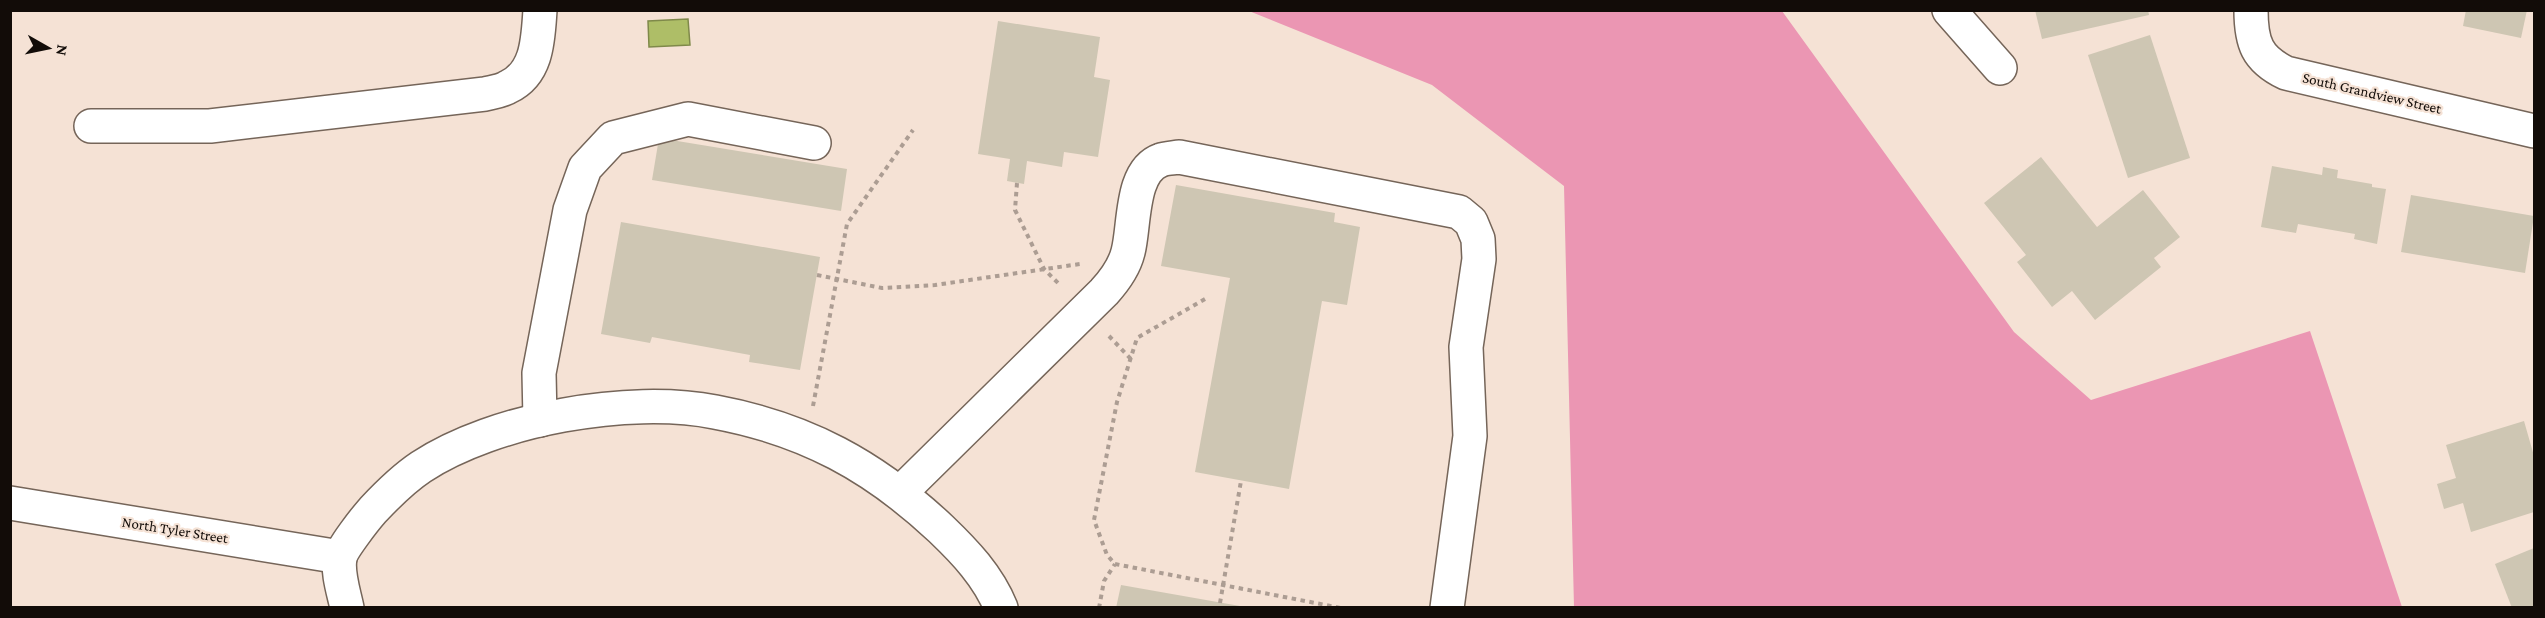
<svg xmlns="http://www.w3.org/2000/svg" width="2545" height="618" font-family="'Crimson Pro',serif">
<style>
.green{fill:#eb96b3}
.water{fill:#aebe67;stroke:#7f894a;stroke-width:1.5}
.building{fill:#cec6b3}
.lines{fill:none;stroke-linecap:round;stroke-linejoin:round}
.minor-casing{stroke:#756559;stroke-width:36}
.path{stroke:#ac9d93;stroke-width:4;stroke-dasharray:4.5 4.5;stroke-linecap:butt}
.minor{stroke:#fff;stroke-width:33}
.labels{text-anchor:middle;stroke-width:4.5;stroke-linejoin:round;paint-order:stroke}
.street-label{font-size:15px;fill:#120c08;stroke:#f5e2d5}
</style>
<rect width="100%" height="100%" fill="#f5e2d5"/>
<path class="green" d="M1249,11H1782L2014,332L2091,400L2310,331L2402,607H1574L1564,186L1432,85Z"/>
<path class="water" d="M688,19L690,45L649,47L648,21Z"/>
<g class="building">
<path d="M2035,10H2148L2149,15L2042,39Z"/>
<path d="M2466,10H2527L2521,38L2463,26Z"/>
<path d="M998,21L1100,37L1094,77L1110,80L1098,157L1064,152L1062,167L1027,161L1024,184L1007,181L1010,159L978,154Z"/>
<path d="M2150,35L2190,158L2128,178L2088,55Z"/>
<path d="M659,138L847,169L841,211L652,180Z"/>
<path d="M2041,157L2097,227L2143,190L2180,237L2154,258L2161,267L2095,320L2072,291L2052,307L2017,262L2026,255L1984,203Z"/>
<path d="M2272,166L2322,175L2323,167L2338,170L2337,178L2372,184V187L2386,189L2377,244L2354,239L2355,234L2298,224L2296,233L2261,227Z"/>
<path d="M1176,185L1335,213L1334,222L1360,227L1347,305L1322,301L1289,489L1195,472L1230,278L1161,266Z"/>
<path d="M2411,195L2534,216L2525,273L2401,252Z"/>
<path d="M621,222L820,257L800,370L749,362L750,355L652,337L650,343L601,334Z"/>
<path d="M2524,421L2534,456V512L2471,532L2463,503L2444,509L2437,484L2456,478L2446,445Z"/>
<path d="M2534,548V608H2512L2495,564Z"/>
<path d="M1121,585L1240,606V608H1116Z"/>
</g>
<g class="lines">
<defs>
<g id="minor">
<path d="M1949,10L2000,68"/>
<path d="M2251,10C2251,43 2257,59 2286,73L2534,131"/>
<path d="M91,126H210L485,94C493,92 502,91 508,87C538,73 538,38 540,10"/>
<path d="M540,420L539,373L570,210L585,168L613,138L688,119L814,143"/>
<path d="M900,493L1104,292C1115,280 1124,268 1128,252C1135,226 1130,171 1161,160C1166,158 1174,158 1179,157L1459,212L1471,222L1478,239L1479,259L1466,347L1470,436L1447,608"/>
<path d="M10,503L340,557"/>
<path d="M347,608C344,593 337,573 340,558C342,548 366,518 373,510C388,494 403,479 421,467C494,419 629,395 715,412C806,429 874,466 941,529C965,552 988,576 1001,608"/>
</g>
</defs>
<use href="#minor" class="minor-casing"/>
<g class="path">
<path d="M1017,183L1015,210L1044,269L1060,285"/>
<path d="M817,275L882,288L935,285L1080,264"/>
<path d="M1205,299L1137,338L1117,402L1094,520L1107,555L1115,564L1341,608"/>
<path d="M1109,336L1131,359"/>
<path d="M813,406L847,224L913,130"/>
<path d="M1220,603L1241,481"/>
<path d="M1099,608L1104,581L1115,564"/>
</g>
<use href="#minor" class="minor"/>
</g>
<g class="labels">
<g class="street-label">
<text transform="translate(2372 93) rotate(13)" y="5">South Grandview Street</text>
<text transform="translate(175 530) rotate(9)" y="5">North Tyler Street</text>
</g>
</g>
<rect width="2545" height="618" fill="none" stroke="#120c08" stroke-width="24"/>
<g transform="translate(48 48) rotate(99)" stroke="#f5e2d5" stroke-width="4.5" paint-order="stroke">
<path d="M0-4.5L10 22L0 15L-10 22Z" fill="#120c08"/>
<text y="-9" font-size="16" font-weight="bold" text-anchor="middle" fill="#120c08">N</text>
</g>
</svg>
